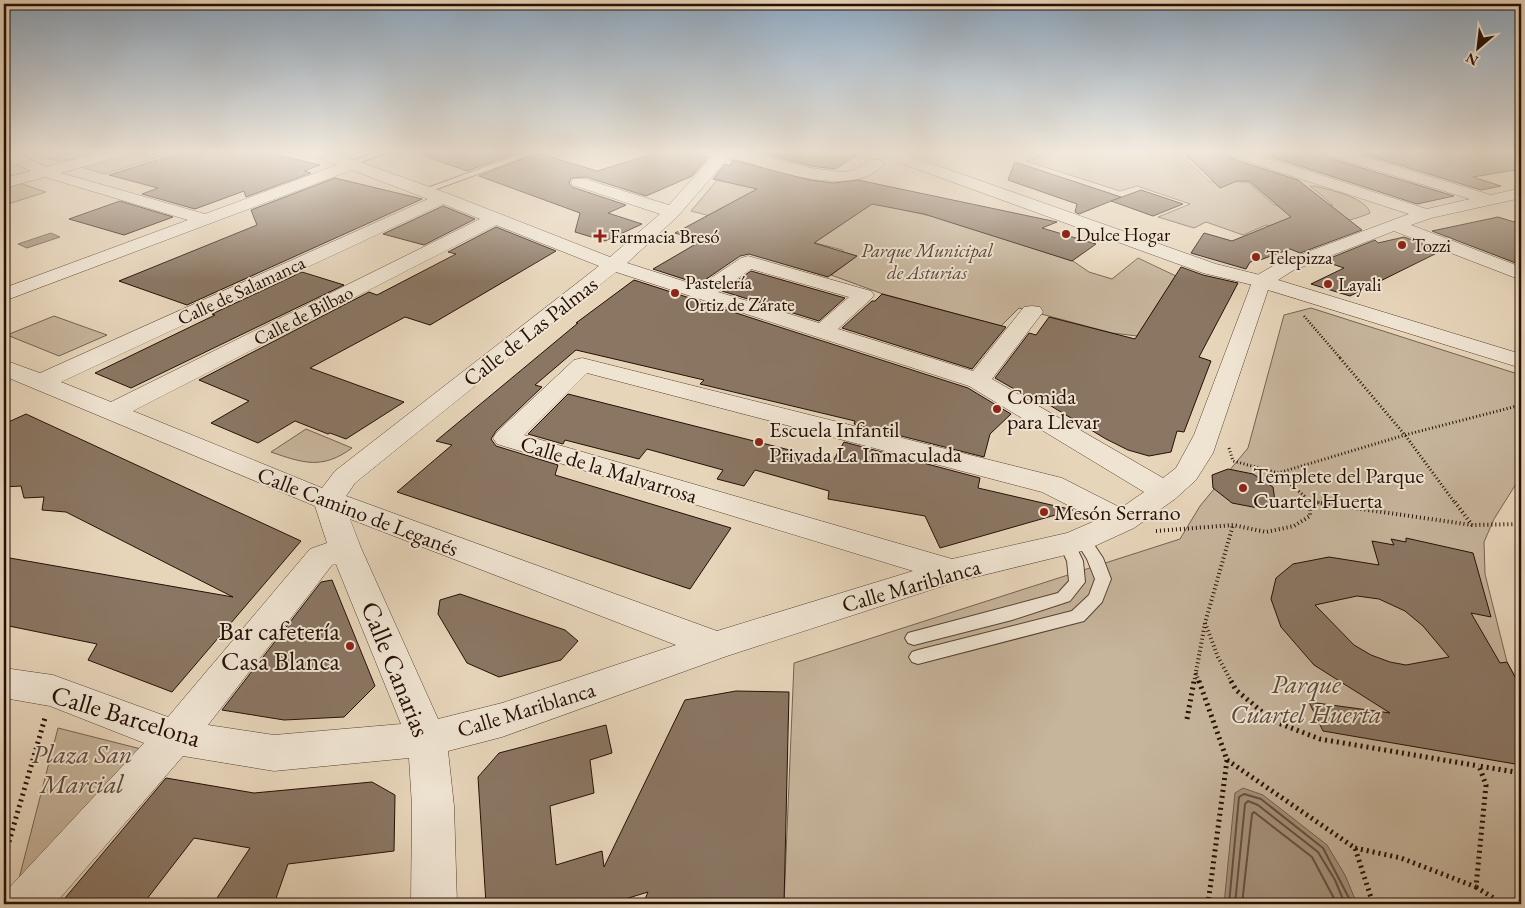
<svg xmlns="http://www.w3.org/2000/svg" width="1525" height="908" font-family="'EB Garamond',serif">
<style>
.green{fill:#c6b49b;stroke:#766250}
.water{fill:#a5927c;stroke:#725e4c}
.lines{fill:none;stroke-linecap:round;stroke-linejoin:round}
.shore{stroke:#655140;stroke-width:2}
.building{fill:#8a7663;stroke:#251005;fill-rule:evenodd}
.service-casing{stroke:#564132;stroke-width:2}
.minor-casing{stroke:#564132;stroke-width:1}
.tertiary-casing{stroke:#564132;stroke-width:1}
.path-far3{stroke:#251005;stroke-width:2.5;stroke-dasharray:1 2;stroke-linecap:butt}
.path-far2{stroke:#251005;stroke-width:3;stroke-dasharray:1 2.5;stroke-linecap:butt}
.path-far1{stroke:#251005;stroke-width:4;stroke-dasharray:1 3;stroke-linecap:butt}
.path{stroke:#251005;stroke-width:5;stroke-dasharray:2 4;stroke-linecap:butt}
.service{fill:#efe4d2;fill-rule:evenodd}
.minor{fill:#efe4d2;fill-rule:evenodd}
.tertiary{fill:#efe4d2;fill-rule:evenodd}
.poi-dot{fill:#8f2418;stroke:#efe4d2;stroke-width:2}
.labels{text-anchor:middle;stroke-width:4;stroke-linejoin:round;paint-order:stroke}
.far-poi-label{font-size:19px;fill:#251005;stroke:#efe4d2;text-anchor:start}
.far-park-label{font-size:19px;font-style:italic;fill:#5d493a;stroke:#efe4d2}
.far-street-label{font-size:19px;fill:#251005;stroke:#efe4d2}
.street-label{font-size:22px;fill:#251005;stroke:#efe4d2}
.poi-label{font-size:22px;fill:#251005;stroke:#efe4d2;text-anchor:start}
.near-poi-label{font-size:26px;fill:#251005;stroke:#efe4d2;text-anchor:end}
.near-street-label{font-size:26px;fill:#251005;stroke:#efe4d2}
.near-park-label{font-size:26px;font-style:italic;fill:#5d493a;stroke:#efe4d2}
</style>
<rect width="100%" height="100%" fill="#e7d5ba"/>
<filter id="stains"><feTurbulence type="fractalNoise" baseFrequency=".004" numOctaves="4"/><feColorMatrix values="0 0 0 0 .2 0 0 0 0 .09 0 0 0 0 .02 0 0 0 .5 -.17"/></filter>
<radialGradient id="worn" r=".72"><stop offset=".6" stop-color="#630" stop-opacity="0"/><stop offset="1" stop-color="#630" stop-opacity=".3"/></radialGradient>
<g class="green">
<path d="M32,153H96C69,160 58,165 32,153Z"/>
<path d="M130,153H172L104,174L78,166Z"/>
<path d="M1034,153H1219L1236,159H1185L1210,182H1248L1274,205H1333L1310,186H1315C1330,190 1367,198 1370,213C1346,224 1292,233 1266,225L1243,235L1206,222L1194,228L1158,217L1190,204L1137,186L1120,191L1026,161L1040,156Z"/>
<path d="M734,160L755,164L752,168L756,193L858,200L931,216L1073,261L1089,272L1112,279L1138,258L1176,276L1137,336L1112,333L1019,308L1001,326L883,294L831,275L857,256L843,252V250L691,211Z"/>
<path d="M19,183L46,192L8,204L4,202V188Z"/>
<path d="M1311,308L1521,375V476L1494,519L1484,542L1485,574L1507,662L1521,687V904H784L794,663L1180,539L1200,506L1248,448L1284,315Z"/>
<path d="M54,316L107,335L59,356L7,335Z"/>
<path d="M306,429L352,448C322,470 303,463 271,452Z"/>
<path d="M58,728L145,750L15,894Z"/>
</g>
<g class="water">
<path d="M51,233L60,237L27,248L18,244Z"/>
<path d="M1243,788L1263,795L1327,845L1345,875L1357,904H1224L1235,793Z"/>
</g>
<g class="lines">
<g class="shore">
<path d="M1229,904L1239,797L1244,794L1261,799L1323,848L1352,904"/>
<path d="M1235,904L1245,804L1248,801L1258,805L1318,852L1335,880L1345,904"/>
<path d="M1242,904L1252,814L1254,812L1312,857L1337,904"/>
</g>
</g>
<g class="building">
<path d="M180,153H269L320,165L304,171L311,173L246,197L244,191L195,209L142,194L158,188L109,175Z"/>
<path d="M426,153H516L467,171L425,156Z"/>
<path d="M537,153L597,171L656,153H697L708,158L692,176L646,196L586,177L571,178L569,183L572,187L626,205L608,213L642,224L605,241L575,232L580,213L479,176Z"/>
<path d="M761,153H861L835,169L811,166Z"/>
<path d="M1184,153H1226L1229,158L1298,180L1362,230L1300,253L1290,249L1260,260L1250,262L1246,269L1191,253L1204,233L1232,241L1291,217L1249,181H1237L1220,188Z"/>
<path d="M1272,153H1326L1329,158L1454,196L1417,204L1272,157Z"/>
<path d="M1360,153H1521V169L1473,177L1501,186L1481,190Z"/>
<path d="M732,160L810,180L833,183L858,180L1057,222L1042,228L1096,244L1072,261L924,214L872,204L814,243L857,256L828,277L749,254L740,256L699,284L653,269L701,241L675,233L757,189L713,179L725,164L731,166Z"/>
<path d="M1015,162L1121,197L1079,214L1075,212L1077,204L1008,180Z"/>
<path d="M335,178L422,199L187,305L119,281L257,225L251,210Z"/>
<path d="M1141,190L1183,204L1153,216L1111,201Z"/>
<path d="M120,201L173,217L124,235L69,219Z"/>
<path d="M443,206L475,219L424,245L383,234Z"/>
<path d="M1498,217L1521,224V265L1432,231Z"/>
<path d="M496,227L556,251L430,325L405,317L310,368L404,402L346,439L330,433L328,434L295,421L258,443L211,423L249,401L199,380L369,292L377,295L456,254L448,252Z"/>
<path d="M1404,237L1441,251L1350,296L1311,284L1344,268L1323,261L1375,240L1378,243Z"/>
<path d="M1181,267L1203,275L1238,283L1199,357L1211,361L1184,432L1177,431L1171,452L1149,456L1128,450L1106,439L1031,394L1028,397L995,378L1029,333L1036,335L1049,317L1135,339Z"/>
<path d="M751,271L845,298L819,321L722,291Z"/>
<path d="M302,272L344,285L131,388L95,373L215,315L212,314Z"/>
<path d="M634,280L968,388L1011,414L990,434L984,457L854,424L855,421L700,384L704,380L576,350L535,385L542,387L496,431L491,439L496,446L558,465L555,475L731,528L690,589L397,492L452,445L436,441L578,323H576Z"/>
<path d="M882,294L953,313L1006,327L972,369L842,328L872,301H875Z"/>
<path d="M568,394L833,461L844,442L980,478L978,488L1073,510L940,548L925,516L828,499L829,491L755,470L744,486L717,479L723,470L647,449L639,459L565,440L563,444L528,434Z"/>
<path d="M26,414L301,541L172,692L88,660L97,644L4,625V557L233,597L66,512L42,510L44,497L24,498L21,486L4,487V424Z"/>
<path d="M1228,469L1253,474L1273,487L1275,501L1258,508L1232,503L1213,488L1212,475Z"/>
<path d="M1406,538L1473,553L1491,617L1471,613L1500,663L1507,662L1521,688V765L1323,731L1309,702L1390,713L1314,665L1281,627L1271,599L1276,578L1293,564L1329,557L1379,565L1372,541L1394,545L1391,539L1406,542ZM1357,596L1379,599L1405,611L1423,626L1449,657L1406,665L1390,662L1371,655L1354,645L1315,605Z"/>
<path d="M332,580L375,686L344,717L284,720L222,710L321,582Z"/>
<path d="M460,594L565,630L578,641L561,660L499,677L467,663L438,614L440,600Z"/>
<path d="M736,691L789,692L784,904H643L648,892L609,904H486L478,777L499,753L606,725L612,753L590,760L594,793L550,806L556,865L602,851L604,867L685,700Z"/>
<path d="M166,778L254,793L372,782L395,795L394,851L288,864L274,904H213L250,848L194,838L143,904H60Z"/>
</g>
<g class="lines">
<defs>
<g id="service">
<path d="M374,153H386L351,166L344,164Z"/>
<path d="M523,153H535L426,193L419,191Z"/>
<path d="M1082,533L1087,534L1103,558L1111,579L1102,602L1084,621L918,664L912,662L909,657L912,652L918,650L1072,611L1089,595L1095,579L1087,559L1074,538L1077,534Z"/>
<path d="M1067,539L1073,540L1083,561L1085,582L1070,601L1012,620L914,645L908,643L905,638L908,633L1058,593L1069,581L1067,561L1059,544L1061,540Z"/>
</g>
<path id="minor" d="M4,153H16L47,167L97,153H123L121,156L61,173L205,214L337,165L315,156L313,153H335L449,194L610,257L660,214L573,185L571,182L573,179H585L669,205L715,153H751L811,168L841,172L853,171L871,160H881L884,163C857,202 765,167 729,157L678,216L627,263L699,286L741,258L748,256L871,291L874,295L871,299L838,329L973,371L1024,307L1032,306L1040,307L1043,312L992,379L1163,478L1176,468L1194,435L1254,277L1278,263L1409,214L1230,156L1228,153H1252L1427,209L1470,199L1330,156L1328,153H1352L1491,195L1521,188V198L1431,218L1411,225L1521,267V280L1394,231L1292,271L1278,280L1521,354V368L1268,290L1213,453L1196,480L1175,499L1134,528L1086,550L955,582L727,656L502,737L448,751L454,806L457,904H411L412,806L409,758L274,771L183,756L55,904H4L9,888L144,743L50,706L4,698V668L53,675L168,717L310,549L327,543L315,506L4,376V360L40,373L428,199L352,170L4,301V288L188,220L45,177L4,188V178L31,171L4,159ZM443,204L480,219L111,402L61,382ZM496,225L599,266L335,471L322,488L133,411ZM751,269L849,297L819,323L718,292ZM616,272L969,386L1144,492L1121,508L1062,478L582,358L574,360L497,432L493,438L497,444L913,571L717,631L346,496L355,483ZM587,373L1042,492L1097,520L1067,533L952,559L524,435ZM350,519L676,645L502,703L438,719L361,548ZM336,564L401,724L274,735L208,725L332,565Z"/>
<path id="tertiary" d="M879,153H902L1216,264L1268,277L1271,281L1268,285L1261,287L1203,273L881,156Z"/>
</defs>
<use href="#service" class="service-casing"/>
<use href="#minor" class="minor-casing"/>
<use href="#tertiary" class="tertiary-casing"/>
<path class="path-far3" d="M1304,316L1341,359"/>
<g class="path-far2">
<path d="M1340,358L1405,435L1455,503"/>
<path d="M1229,448L1233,461L1278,473"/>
<path d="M1310,501L1278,473L1405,435L1521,405"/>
<path d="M1310,503V501L1322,503"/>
</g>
<g class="path-far1">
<path d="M1313,502L1472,525L1521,524"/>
<path d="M1455,502L1472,525"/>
<path d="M1156,531L1233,525L1266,532L1294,526L1310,516V502"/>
<path d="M1205,623L1218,657L1232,683"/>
<path d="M1196,673L1199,683"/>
<path d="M1194,683L1205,623L1233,525"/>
</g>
<g class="path">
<path d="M1199,681L1227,760L1208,904"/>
<path d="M1231,681L1236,690L1273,721L1320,739L1479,766"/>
<path d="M1187,719L1194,681"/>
<path d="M1227,760L1355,848L1373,904"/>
<path d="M1355,848L1401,858L1476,887L1486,785L1479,766L1521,773"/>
<path d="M4,859L45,718"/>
<path d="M1476,887L1503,904"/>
</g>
<use href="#service" class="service"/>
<use href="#minor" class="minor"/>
<use href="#tertiary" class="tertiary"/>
</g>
<linearGradient id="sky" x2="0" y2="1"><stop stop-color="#8da6bd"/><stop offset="0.54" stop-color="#f4ece0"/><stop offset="1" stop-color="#f4ece0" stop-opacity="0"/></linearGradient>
<rect width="1525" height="281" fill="url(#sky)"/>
<g class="poi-dot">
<circle cx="1066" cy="234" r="5"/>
<path d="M597.5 228.5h5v5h5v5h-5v5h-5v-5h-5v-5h5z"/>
<circle cx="1402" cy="245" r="5"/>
<circle cx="1256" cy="257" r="5"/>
<circle cx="1328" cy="284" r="5"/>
<circle cx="675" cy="293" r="5"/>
<circle cx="997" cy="409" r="5"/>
<circle cx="759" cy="442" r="5"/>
<circle cx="1243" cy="488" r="5"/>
<circle cx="1044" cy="512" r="5"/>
<circle cx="350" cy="646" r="5"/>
</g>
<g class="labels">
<g class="far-poi-label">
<text x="1076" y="241">Dulce Hogar</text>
<text x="610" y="243">Farmacia Bresó</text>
<text x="1412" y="252">Tozzi</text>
<text x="1266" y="264">Telepizza</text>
<text x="685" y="289">Pastelería<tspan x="685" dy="22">Ortiz de Zárate</tspan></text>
<text x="1338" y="291">Layali</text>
</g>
<g class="far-park-label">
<text x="927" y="257">Parque Municipal<tspan x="927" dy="22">de Asturias</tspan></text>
</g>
<g class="far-street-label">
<text transform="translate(241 290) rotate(-25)" y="7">Calle de Salamanca</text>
<text transform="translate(303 315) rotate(-27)" y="7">Calle de Bilbao</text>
</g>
<g class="street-label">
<text transform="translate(530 331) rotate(-38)" y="8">Calle de Las Palmas</text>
<text transform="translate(609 469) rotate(17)" y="8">Calle de la Malvarrosa</text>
<text transform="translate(358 511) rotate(21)" y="8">Calle Camino de Leganés</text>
<text transform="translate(911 585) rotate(-16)" y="8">Calle Mariblanca</text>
<text transform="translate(526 709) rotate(-17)" y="8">Calle Mariblanca</text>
</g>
<g class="poi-label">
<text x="1007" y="404">Comida<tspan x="1007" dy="25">para Llevar</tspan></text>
<text x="769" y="437">Escuela Infantil<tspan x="769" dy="25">Privada La Inmaculada</tspan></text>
<text x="1253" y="483">Templete del Parque<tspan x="1253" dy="25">Cuartel Huerta</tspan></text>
<text x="1054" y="520">Mesón Serrano</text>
</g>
<g class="near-poi-label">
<text x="340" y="640">Bar cafetería<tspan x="340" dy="30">Casa Blanca</tspan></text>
</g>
<g class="near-street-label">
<text transform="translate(396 669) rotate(68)" y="9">Calle Canarias</text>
<text transform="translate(126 716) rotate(17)" y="9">Calle Barcelona</text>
</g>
<g class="near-park-label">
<text x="1306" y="693">Parque<tspan x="1306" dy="30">Cuartel Huerta</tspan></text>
<text x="82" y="763">Plaza San<tspan x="82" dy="30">Marcial</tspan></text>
</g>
</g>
<rect width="1525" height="908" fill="none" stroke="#e7d5ba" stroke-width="20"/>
<rect x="5" y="5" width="1515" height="898" fill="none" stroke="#251005" stroke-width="2.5"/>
<rect x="10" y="10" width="1505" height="888" fill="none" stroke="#251005"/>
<g transform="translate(1478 48) rotate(208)" stroke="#efe4d2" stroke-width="4" paint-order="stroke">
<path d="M0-4L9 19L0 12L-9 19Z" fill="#251005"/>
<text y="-8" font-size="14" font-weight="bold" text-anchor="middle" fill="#251005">N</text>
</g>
<rect width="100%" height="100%" filter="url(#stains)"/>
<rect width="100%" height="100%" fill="url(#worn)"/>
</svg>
